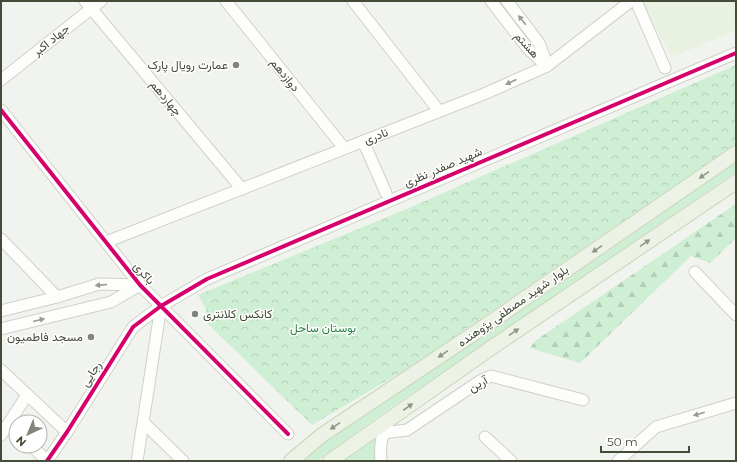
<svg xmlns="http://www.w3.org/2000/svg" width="737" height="462" font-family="Montserrat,Vazirmatn,sans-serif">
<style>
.education{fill:#e9f1e0}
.green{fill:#ceefd3}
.forest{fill:url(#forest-firs)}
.park{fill:url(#park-crowns)}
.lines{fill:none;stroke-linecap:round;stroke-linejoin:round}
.minor-casing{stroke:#cfd1cb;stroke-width:13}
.major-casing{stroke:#cad6ba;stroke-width:16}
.minor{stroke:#fdfdfc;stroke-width:11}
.major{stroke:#edf2e6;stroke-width:14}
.cycleway-casing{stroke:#fff;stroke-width:6}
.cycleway{stroke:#d6006c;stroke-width:4}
.oneway{fill:#979b90}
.oneway2{fill:#909686}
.poi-dot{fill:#818678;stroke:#fff;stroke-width:1.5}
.labels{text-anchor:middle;stroke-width:3;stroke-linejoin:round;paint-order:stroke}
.street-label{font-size:12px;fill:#444b38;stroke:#fff}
.poi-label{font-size:12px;fill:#444b38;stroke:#fff;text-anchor:end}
.park-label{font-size:12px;fill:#278147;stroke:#fff}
</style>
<defs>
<pattern id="forest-firs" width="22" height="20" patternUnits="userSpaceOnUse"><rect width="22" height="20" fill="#ceefd3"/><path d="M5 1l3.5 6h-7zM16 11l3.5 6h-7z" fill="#b2ceb6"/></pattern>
<pattern id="park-crowns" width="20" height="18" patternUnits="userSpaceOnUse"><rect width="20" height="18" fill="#ceefd3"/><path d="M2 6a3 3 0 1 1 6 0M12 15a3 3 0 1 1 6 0" fill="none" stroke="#b2ceb6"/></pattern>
</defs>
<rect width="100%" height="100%" fill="#f1f3ee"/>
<path class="education" d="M736,1V30L672,57L641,2Z"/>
<g class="green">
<path d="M736,160V172L379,416L317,461H300L318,446Z"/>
<path d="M380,434L376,461H342Z"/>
</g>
<path class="forest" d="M736,204V238L710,263L691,256L580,363L530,348L535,341Z"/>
<path class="park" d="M736,65V144L413,365L312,425L206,322V309L198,295L409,208Z"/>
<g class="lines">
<defs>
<g id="minor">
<path d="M85,1L242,189"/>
<path d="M226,1L344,148"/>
<path d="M353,1L439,111"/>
<path d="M491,1L529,50L547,66"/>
<path d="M507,1L539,43L547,65"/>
<path d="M636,1L665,68"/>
<path d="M1,80L101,1"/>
<path d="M1,110L140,285L288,434"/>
<path d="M363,141L386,193"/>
<path d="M1,239L57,297"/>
<path d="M106,242L484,94L547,66L631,1"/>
<path d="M695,272L736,315"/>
<path d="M1,311L57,297L99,284L140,285"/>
<path d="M1,329L111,302L140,285"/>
<path d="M1,370L67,432"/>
<path d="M144,423L183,461"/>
<path d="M383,433L407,430L480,381L491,376L583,400"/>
<path d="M1,435L27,395"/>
<path d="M485,437L511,461"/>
<path d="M32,446L47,461"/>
<path d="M47,461L67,432L133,327L161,306L207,279L736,53"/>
<path d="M137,461L161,306"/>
<path d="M381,461C380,449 380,438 387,427"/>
<path d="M618,461L656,427L736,403"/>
</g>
<g id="major">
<path d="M291,461L322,435L482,328L736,153"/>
<path d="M330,461L494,346L736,182"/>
</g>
</defs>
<use href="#minor" class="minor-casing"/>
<use href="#major" class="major-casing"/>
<use href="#minor" class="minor"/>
<use href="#major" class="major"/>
<defs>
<g id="cycleway">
<path d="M1,110L140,285L288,434"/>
<path d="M47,461L67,432L133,327L161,306L207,279L736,53"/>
</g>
</defs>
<use href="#cycleway" class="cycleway-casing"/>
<use href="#cycleway" class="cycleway"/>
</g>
<defs><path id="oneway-solid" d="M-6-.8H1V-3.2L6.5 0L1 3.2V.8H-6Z"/></defs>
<g class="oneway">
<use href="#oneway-solid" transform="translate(522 20) rotate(-128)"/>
<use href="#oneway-solid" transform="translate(511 82) rotate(156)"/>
<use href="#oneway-solid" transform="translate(101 285) rotate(175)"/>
<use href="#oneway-solid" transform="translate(39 320) rotate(-14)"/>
<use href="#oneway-solid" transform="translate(699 414) rotate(164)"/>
</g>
<g class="oneway2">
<use href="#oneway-solid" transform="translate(704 175) rotate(146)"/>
<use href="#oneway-solid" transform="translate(645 243) rotate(-34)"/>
<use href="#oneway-solid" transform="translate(597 249) rotate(145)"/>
<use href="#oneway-solid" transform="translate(514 332) rotate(-34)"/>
<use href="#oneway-solid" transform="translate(443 354) rotate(146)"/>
<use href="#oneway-solid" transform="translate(408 407) rotate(-35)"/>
<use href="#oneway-solid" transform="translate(335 426) rotate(146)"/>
</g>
<g class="poi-dot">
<circle cx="236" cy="65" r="4"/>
<circle cx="195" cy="314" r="4"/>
<circle cx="91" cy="337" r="4"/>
</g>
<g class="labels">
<g class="street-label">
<text transform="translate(51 40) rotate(-39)" y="4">جهاد اکبر</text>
<text transform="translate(527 45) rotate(48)" y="4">هشتم</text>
<text transform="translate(285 75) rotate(51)" y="4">دوازدهم</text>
<text transform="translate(166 98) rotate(50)" y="4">چهاردهم</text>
<text transform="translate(376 136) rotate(-21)" y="4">نادری</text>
<text transform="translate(443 167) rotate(-23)" y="4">شهید صفدر نظری</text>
<text transform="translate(144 273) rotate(49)" y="4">باکری</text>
<text transform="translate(513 306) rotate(-35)" y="4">بلوار شهید مصطفی پژوهنده</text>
<text transform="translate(91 374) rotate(-58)" y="4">رجایی</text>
<text transform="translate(478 384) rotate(-28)" y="4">آرین</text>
</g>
<g class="poi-label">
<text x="228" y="69">عمارت رویال پارک</text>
<text x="203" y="318" text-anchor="start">کانکس کلانتری</text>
<text x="83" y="341">مسجد فاطمیون</text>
</g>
<g class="park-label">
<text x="323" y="332">بوستان ساحل</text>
</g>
</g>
<rect width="737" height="462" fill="none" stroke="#444b38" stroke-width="4"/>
<g transform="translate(28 434) rotate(224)"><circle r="19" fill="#ffffff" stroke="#b4b7af"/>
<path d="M0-3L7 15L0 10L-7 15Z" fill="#818678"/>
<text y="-6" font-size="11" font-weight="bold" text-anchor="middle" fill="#444b38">N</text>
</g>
<path d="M601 446v6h88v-6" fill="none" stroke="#444b38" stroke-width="2"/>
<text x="607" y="446" font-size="12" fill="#444b38" stroke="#ffffff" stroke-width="3" paint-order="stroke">50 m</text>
</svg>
